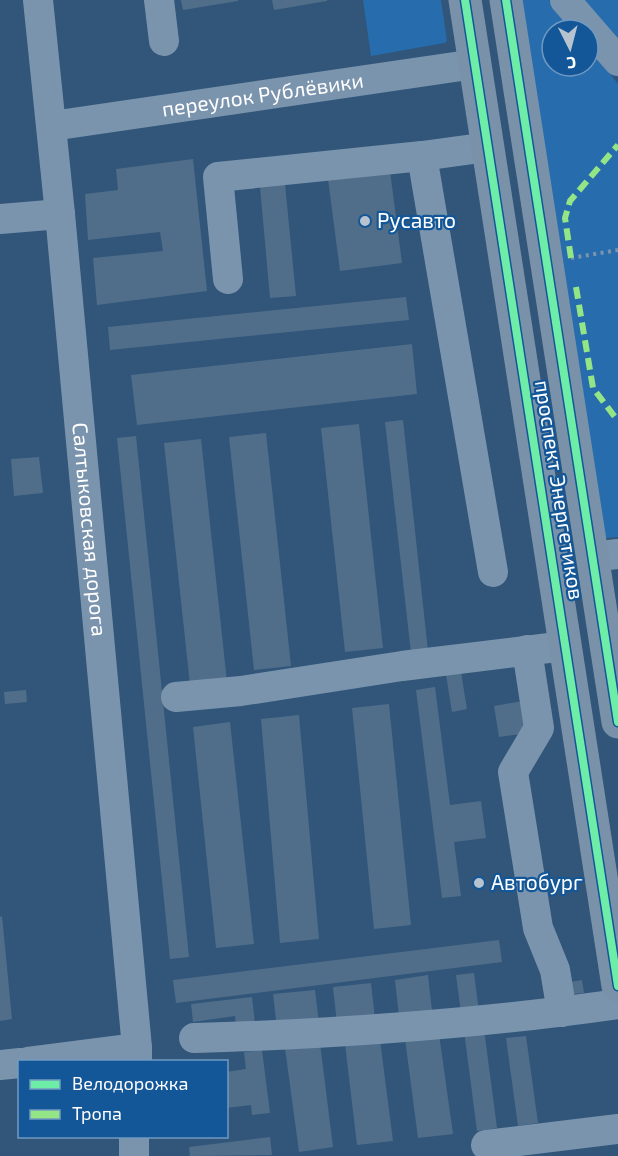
<svg xmlns="http://www.w3.org/2000/svg" width="618" height="1156" font-family="'Exo 2',sans-serif">
<style>
.green{fill:#276dae}
.building{fill:#506e8a}
.lines{fill:none;stroke-linecap:round;stroke-linejoin:round}
.path{stroke:#7b94ad;stroke-width:4;stroke-dasharray:3 4.5;stroke-linecap:butt}
.minor{stroke:#7b94ad;stroke-width:30}
.major{stroke:#7992aa;stroke-width:33}
.quiet{stroke:#94e586;stroke-width:6;stroke-dasharray:12 6;stroke-linecap:butt}
.cycleway-casing{stroke:#135798;stroke-width:11}
.cycleway{stroke:#6deda7;stroke-width:8}
.poi-dot{fill:#b7c4d0;stroke:#135798;stroke-width:2}
.labels{text-anchor:middle;stroke-width:4.5;stroke-linejoin:round;paint-order:stroke}
.street-label{font-size:21px;fill:#fff;stroke:#135798}
.poi-label{font-size:21px;fill:#fff;stroke:#135798;text-anchor:start}
</style>
<rect width="100%" height="100%" fill="#31567a"/>
<g class="green">
<path d="M363,0H441L447,41L444,43L371,56Z"/>
<path d="M522,0H549L574,30H552V66H588V46L618,84V537L605,538Z"/>
<path d="M584,0H618V41Z"/>
</g>
<g class="building">
<path d="M181,0H238V1L183,10Z"/>
<path d="M272,0H327V1L274,10Z"/>
<path d="M193,159L207,291L97,305L93,258L163,251L160,232L88,240L85,194L118,190L116,169Z"/>
<path d="M390,171L402,263L340,271L328,179Z"/>
<path d="M284,174L296,296L270,298L259,176Z"/>
<path d="M406,297L409,320L110,350L108,327Z"/>
<path d="M412,344L417,394L137,425L131,375Z"/>
<path d="M403,420L428,651L411,653L385,422Z"/>
<path d="M359,424L383,648L345,652L321,428Z"/>
<path d="M266,433L291,666L254,670L229,437Z"/>
<path d="M136,436L189,957L170,959L117,438Z"/>
<path d="M201,439L227,682L190,685L164,443Z"/>
<path d="M39,457L43,493L14,496L11,459Z"/>
<path d="M461,672L467,709L452,712L446,675Z"/>
<path d="M435,687L450,805L481,801L486,838L454,842L461,896L442,898L416,690Z"/>
<path d="M26,690L27,702L5,704L4,692Z"/>
<path d="M523,701L528,733L499,737L494,706Z"/>
<path d="M389,704L411,925L374,929L352,708Z"/>
<path d="M299,715L319,939L280,943L261,719Z"/>
<path d="M230,722L254,944L216,948L193,727Z"/>
<path d="M2,916L12,1019L0,1021V917Z"/>
<path d="M499,940L502,962L176,1003L173,980Z"/>
<path d="M474,973L479,1012L461,1013L456,975Z"/>
<path d="M428,975L432,1011L399,1016L395,980Z"/>
<path d="M582,980L584,993L564,995L563,983Z"/>
<path d="M371,983L375,1019L337,1024L333,987Z"/>
<path d="M315,990L319,1023L277,1028L273,994Z"/>
<path d="M252,997L255,1023L236,1025L235,1016L193,1022L191,1004Z"/>
<path d="M484,1029L497,1128L477,1131L464,1031Z"/>
<path d="M439,1034L453,1134L418,1138L405,1039Z"/>
<path d="M526,1036L538,1123L518,1126L506,1038Z"/>
<path d="M380,1040L393,1141L357,1145L345,1044Z"/>
<path d="M320,1043L333,1147L299,1152L285,1048Z"/>
<path d="M262,1050L270,1113L252,1115L251,1105L226,1108V1072L246,1069L244,1052Z"/>
<path d="M270,1137L272,1155L190,1156L189,1147Z"/>
</g>
<g class="lines">
<path class="path" d="M571,258L618,250"/>
<g class="minor">
<path id="s1" d="M38,0L60,214L137,1048V1062"/>
<path d="M159,0L164,41"/>
<path d="M565,0L618,61"/>
<path id="s2" d="M52,126L475,64"/>
<path d="M422,156L493,572"/>
<path d="M0,219L60,214"/>
<path d="M228,279L218,177L422,156L488,147"/>
<path d="M592,557L618,554"/>
<path d="M527,650L539,728L513,772L538,928L555,970L562,1012"/>
<path d="M176,697L241,691L402,666L565,646"/>
<path d="M194,1038C336,1034 478,1024 618,1004"/>
<path d="M28,1062L137,1048"/>
<path d="M0,1065L20,1063"/>
<path d="M486,1145L618,1129"/>
<path d="M134,1156V1136"/>
</g>
<g class="major">
<path d="M465,0L618,986"/>
<path d="M506,0L618,722"/>
</g>
<g class="quiet">
<path d="M571,258L565,218L570,201L618,145"/>
<path d="M576,287L593,388L618,421"/>
</g>
<defs>
<g id="cycleway">
<path d="M465,0L618,986"/>
<path d="M506,0L618,722"/>
</g>
</defs>
<use href="#cycleway" class="cycleway-casing"/>
<use href="#cycleway" class="cycleway"/>
</g>
<g class="poi-dot">
<circle cx="365" cy="221" r="6"/>
<circle cx="479" cy="883" r="6"/>
</g>
<g class="labels">
<g class="street-label">
<text dy="7" stroke="none"><textPath href="#s2" startOffset="213">переулок Рублёвики</textPath></text>
<text transform="translate(559 490) rotate(81)" y="7">проспект Энергетиков</text>
<text dy="7" stroke="none"><textPath href="#s1" startOffset="532">Салтыковская дорога</textPath></text>
</g>
<g class="poi-label">
<text x="377" y="228">Русавто</text>
<text x="491" y="890">Автобург</text>
</g>
</g>
<rect x="18" y="1060" width="210" height="78" fill="#135798" stroke="#719ac1" stroke-width="1.5"/>
<rect x="30" y="1080" width="30" height="9" fill="#6deda7" stroke="#719ac1" stroke-width="1.5"/>
<text x="72" y="1090" font-size="18" fill="#ffffff">Велодорожка</text>
<rect x="30" y="1110" width="30" height="9" fill="#94e586" stroke="#719ac1" stroke-width="1.5"/>
<text x="72" y="1120" font-size="18" fill="#ffffff">Тропа</text>
<g transform="translate(570 48) rotate(174)"><circle r="28" fill="#135798" stroke="#719ac1" stroke-width="1.5"/>
<path d="M0-4.5L10 22L0 15L-10 22Z" fill="#b7c4d0"/>
<text y="-9" font-size="16" font-weight="bold" text-anchor="middle" fill="#ffffff">С</text>
</g>
</svg>
